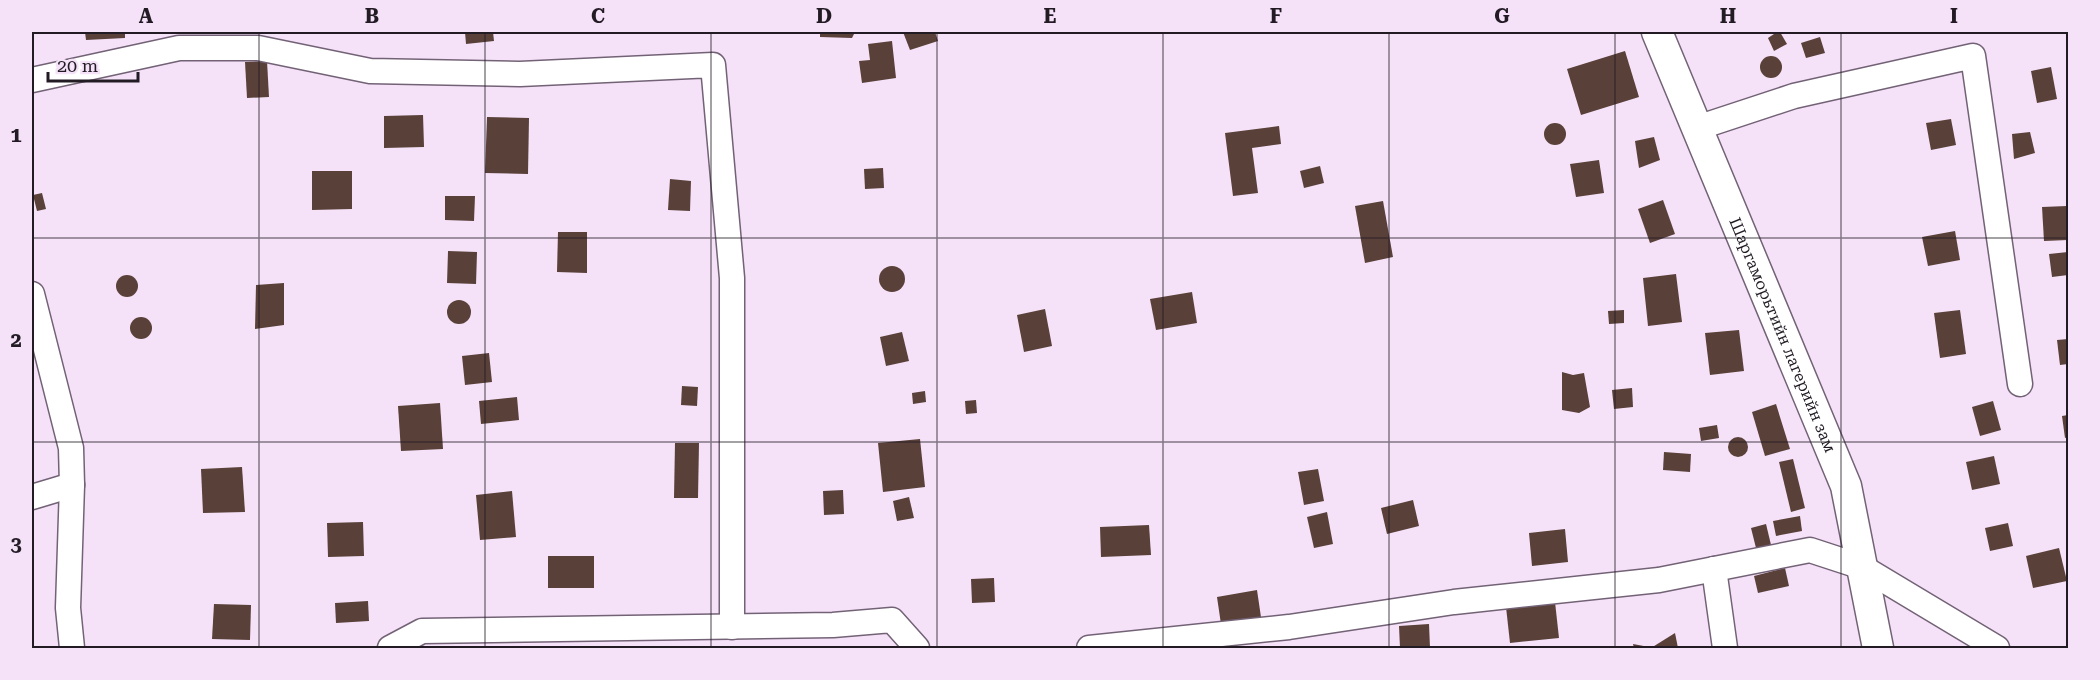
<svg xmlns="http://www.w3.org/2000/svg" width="2100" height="680" font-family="'Roboto Serif',serif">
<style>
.building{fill:#594038}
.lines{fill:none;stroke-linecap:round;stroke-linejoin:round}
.minor-casing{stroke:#736276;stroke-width:27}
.tertiary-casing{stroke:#736276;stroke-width:33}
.minor{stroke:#fff;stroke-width:24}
.tertiary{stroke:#fff;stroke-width:30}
.grid{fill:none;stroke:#221b24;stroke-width:1.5;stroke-opacity:0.55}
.labels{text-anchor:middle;stroke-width:6;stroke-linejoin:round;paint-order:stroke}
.street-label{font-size:16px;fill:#221b24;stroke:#f5e2f9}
.neatline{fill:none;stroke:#221b24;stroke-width:2}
.grid-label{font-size:20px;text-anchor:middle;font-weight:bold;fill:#221b24}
</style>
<rect width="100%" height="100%" fill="#f5e2f9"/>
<g class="building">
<path d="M85,32H125V38L86,40Z"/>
<path d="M465,32H493L494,41L466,44Z"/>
<path d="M820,32H855L852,38L820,37Z"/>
<path d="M903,32H935L938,41L910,50Z"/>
<path d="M1777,32H1780L1787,44L1774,51L1768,38Z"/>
<path d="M1820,37L1825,53L1806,58L1801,43Z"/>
<path d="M892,41L896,78L862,83L859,61L870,60L868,44Z"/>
<path d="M1625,51L1639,97L1581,115L1567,69Z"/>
<circle cx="1771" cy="67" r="11"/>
<path d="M267,61L269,97L247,98L245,62Z"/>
<path d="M2051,67L2057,99L2037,103L2031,71Z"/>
<path d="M423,115L424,147L384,148V116Z"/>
<path d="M487,117L529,118L528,174L485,173Z"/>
<path d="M1951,119L1956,145L1931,150L1926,123Z"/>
<circle cx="1555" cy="134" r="11"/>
<path d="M1279,126L1281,144L1252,148L1258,193L1233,196L1225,133Z"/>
<path d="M2030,132L2035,153L2014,159L2012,134Z"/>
<path d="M1654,137L1660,160L1639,168L1635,141Z"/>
<path d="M1599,160L1604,193L1576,197L1570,164Z"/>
<path d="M1320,166L1324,183L1304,188L1300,171Z"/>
<path d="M883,168L884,188L865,189L864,169Z"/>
<path d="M312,171H352V209L312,210Z"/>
<path d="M670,179L691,181L690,211L668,210Z"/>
<path d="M42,193L46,209L37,211L33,195Z"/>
<path d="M445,196H475L474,221L445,220Z"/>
<path d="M1663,200L1675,234L1650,243L1638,209Z"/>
<path d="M1383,201L1393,257L1365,263L1355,206Z"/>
<path d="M2067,206L2068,240L2044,241L2042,207Z"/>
<path d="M1955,231L1960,260L1928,266L1922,237Z"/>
<path d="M558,232H587V273L557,272Z"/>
<path d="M448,251L477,252L476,284L447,283Z"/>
<path d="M2068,252V275L2052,277L2049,254Z"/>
<circle cx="892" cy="279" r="13"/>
<path d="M1676,274L1682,322L1648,326L1643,278Z"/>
<circle cx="127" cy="286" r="11"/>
<path d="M284,283V325L255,329L256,285Z"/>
<path d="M1192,292L1197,323L1156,330L1150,299Z"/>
<circle cx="459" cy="312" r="12"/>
<path d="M1045,309L1052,346L1024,352L1017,315Z"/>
<path d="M1624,310V323L1609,324L1608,311Z"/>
<path d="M1960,310L1966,354L1940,358L1934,313Z"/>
<circle cx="141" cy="328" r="11"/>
<path d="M1739,330L1744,371L1710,375L1705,333Z"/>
<path d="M902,332L909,361L886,366L880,337Z"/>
<path d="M2068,339V364L2060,365L2057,340Z"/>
<path d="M489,353L492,382L465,385L462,356Z"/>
<path d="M1562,372L1573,375L1584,373L1590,407L1579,413L1562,410Z"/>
<path d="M682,386L698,387L697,406L681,405Z"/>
<path d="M1632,388L1633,407L1614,409L1612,390Z"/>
<path d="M925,391L926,402L913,404L912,393Z"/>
<path d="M517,397L519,420L481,424L479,401Z"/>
<path d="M976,400L977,413L966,414L965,401Z"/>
<path d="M1993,401L2001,430L1980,436L1972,407Z"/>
<path d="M440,403L443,449L401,451L398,406Z"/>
<path d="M1776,404L1790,449L1765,456L1752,412Z"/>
<path d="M2068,415V437L2065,438L2062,416Z"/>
<path d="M1717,425L1719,438L1701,441L1699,428Z"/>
<circle cx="1738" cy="447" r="10"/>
<path d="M920,439L925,487L883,492L878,443Z"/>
<path d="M675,443H699L698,498H674Z"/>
<path d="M1664,452L1691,454L1690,472L1663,470Z"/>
<path d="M1994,456L2000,484L1972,490L1966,462Z"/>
<path d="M1793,459L1805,508L1791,512L1779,462Z"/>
<path d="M242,467L245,512L203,513L201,469Z"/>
<path d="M1318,469L1324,501L1304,505L1298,472Z"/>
<path d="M843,490L844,514L824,515L823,491Z"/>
<path d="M512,491L516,537L480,540L476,495Z"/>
<path d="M909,497L914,518L897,521L893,501Z"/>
<path d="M1413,500L1419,526L1387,534L1381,508Z"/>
<path d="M1327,512L1333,544L1314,548L1307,517Z"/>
<path d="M1800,516L1802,531L1776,536L1773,521Z"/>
<path d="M363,522L364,556L328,557L327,523Z"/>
<path d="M2008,523L2013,546L1990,551L1985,528Z"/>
<path d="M1766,524L1772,549L1757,552L1751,528Z"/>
<path d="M1149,525L1151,555L1101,557L1100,527Z"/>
<path d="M1565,529L1568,562L1532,566L1529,533Z"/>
<path d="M2059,548L2067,581L2033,588L2026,556Z"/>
<rect x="548" y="556" width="46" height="32"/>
<path d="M1785,568L1789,586L1758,593L1754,576Z"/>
<path d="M994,578L995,602L972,603L971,579Z"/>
<path d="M1257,590L1262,624L1222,631L1217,597Z"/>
<path d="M368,601L369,621L336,623L335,603Z"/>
<path d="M1555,602L1559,638L1510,643L1506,607Z"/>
<path d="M214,604L251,605L250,640L212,639Z"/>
<path d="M1429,624L1430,648H1400L1399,626Z"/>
<path d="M1675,633L1678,648H1651Z"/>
<path d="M1633,644L1649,647V648H1634Z"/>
</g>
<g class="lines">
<defs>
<g id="minor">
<path d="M32,80L179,48H258L370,71L520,74L713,65L732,278V627"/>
<path d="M1697,128L1794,96L1973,56L2020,384"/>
<path d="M32,294L71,448L72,485L68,608L72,648"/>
<path d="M32,497L72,485"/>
<path d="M1714,569L1725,648"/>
<path d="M390,648L422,631L833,625L892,620L917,648"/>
<path d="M1089,648L1289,627L1454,602L1659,580L1810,550L1862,567L1997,648"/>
</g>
<g id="tertiary">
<path id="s1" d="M1657,32L1846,486L1878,648"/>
</g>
</defs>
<use href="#minor" class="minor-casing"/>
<use href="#tertiary" class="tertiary-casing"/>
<use href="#minor" class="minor"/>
<use href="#tertiary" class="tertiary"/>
</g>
<path class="grid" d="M259,32V648M485,32V648M711,32V648M937,32V648M1163,32V648M1389,32V648M1615,32V648M1841,32V648M32,238H2068M32,442H2068"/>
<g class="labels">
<g class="street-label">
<text dy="6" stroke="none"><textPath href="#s1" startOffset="328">Шаргаморьтийн лагерийн зам</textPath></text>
</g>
</g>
<rect width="2100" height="680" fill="none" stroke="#f5e2f9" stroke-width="66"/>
<path d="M48 72v9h90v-9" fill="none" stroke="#221b24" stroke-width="3"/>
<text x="57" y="72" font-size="18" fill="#221b24" stroke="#f5e2f9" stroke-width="4.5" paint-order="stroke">20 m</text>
<rect x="33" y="33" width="2034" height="614" class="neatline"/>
<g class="grid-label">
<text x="146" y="23">A</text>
<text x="372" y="23">B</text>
<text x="598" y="23">C</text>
<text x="824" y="23">D</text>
<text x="1050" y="23">E</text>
<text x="1276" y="23">F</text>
<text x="1502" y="23">G</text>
<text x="1728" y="23">H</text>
<text x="1954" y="23">I</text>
<text x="16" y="142">1</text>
<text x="16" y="347">2</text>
<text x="16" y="551">3</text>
</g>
</svg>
